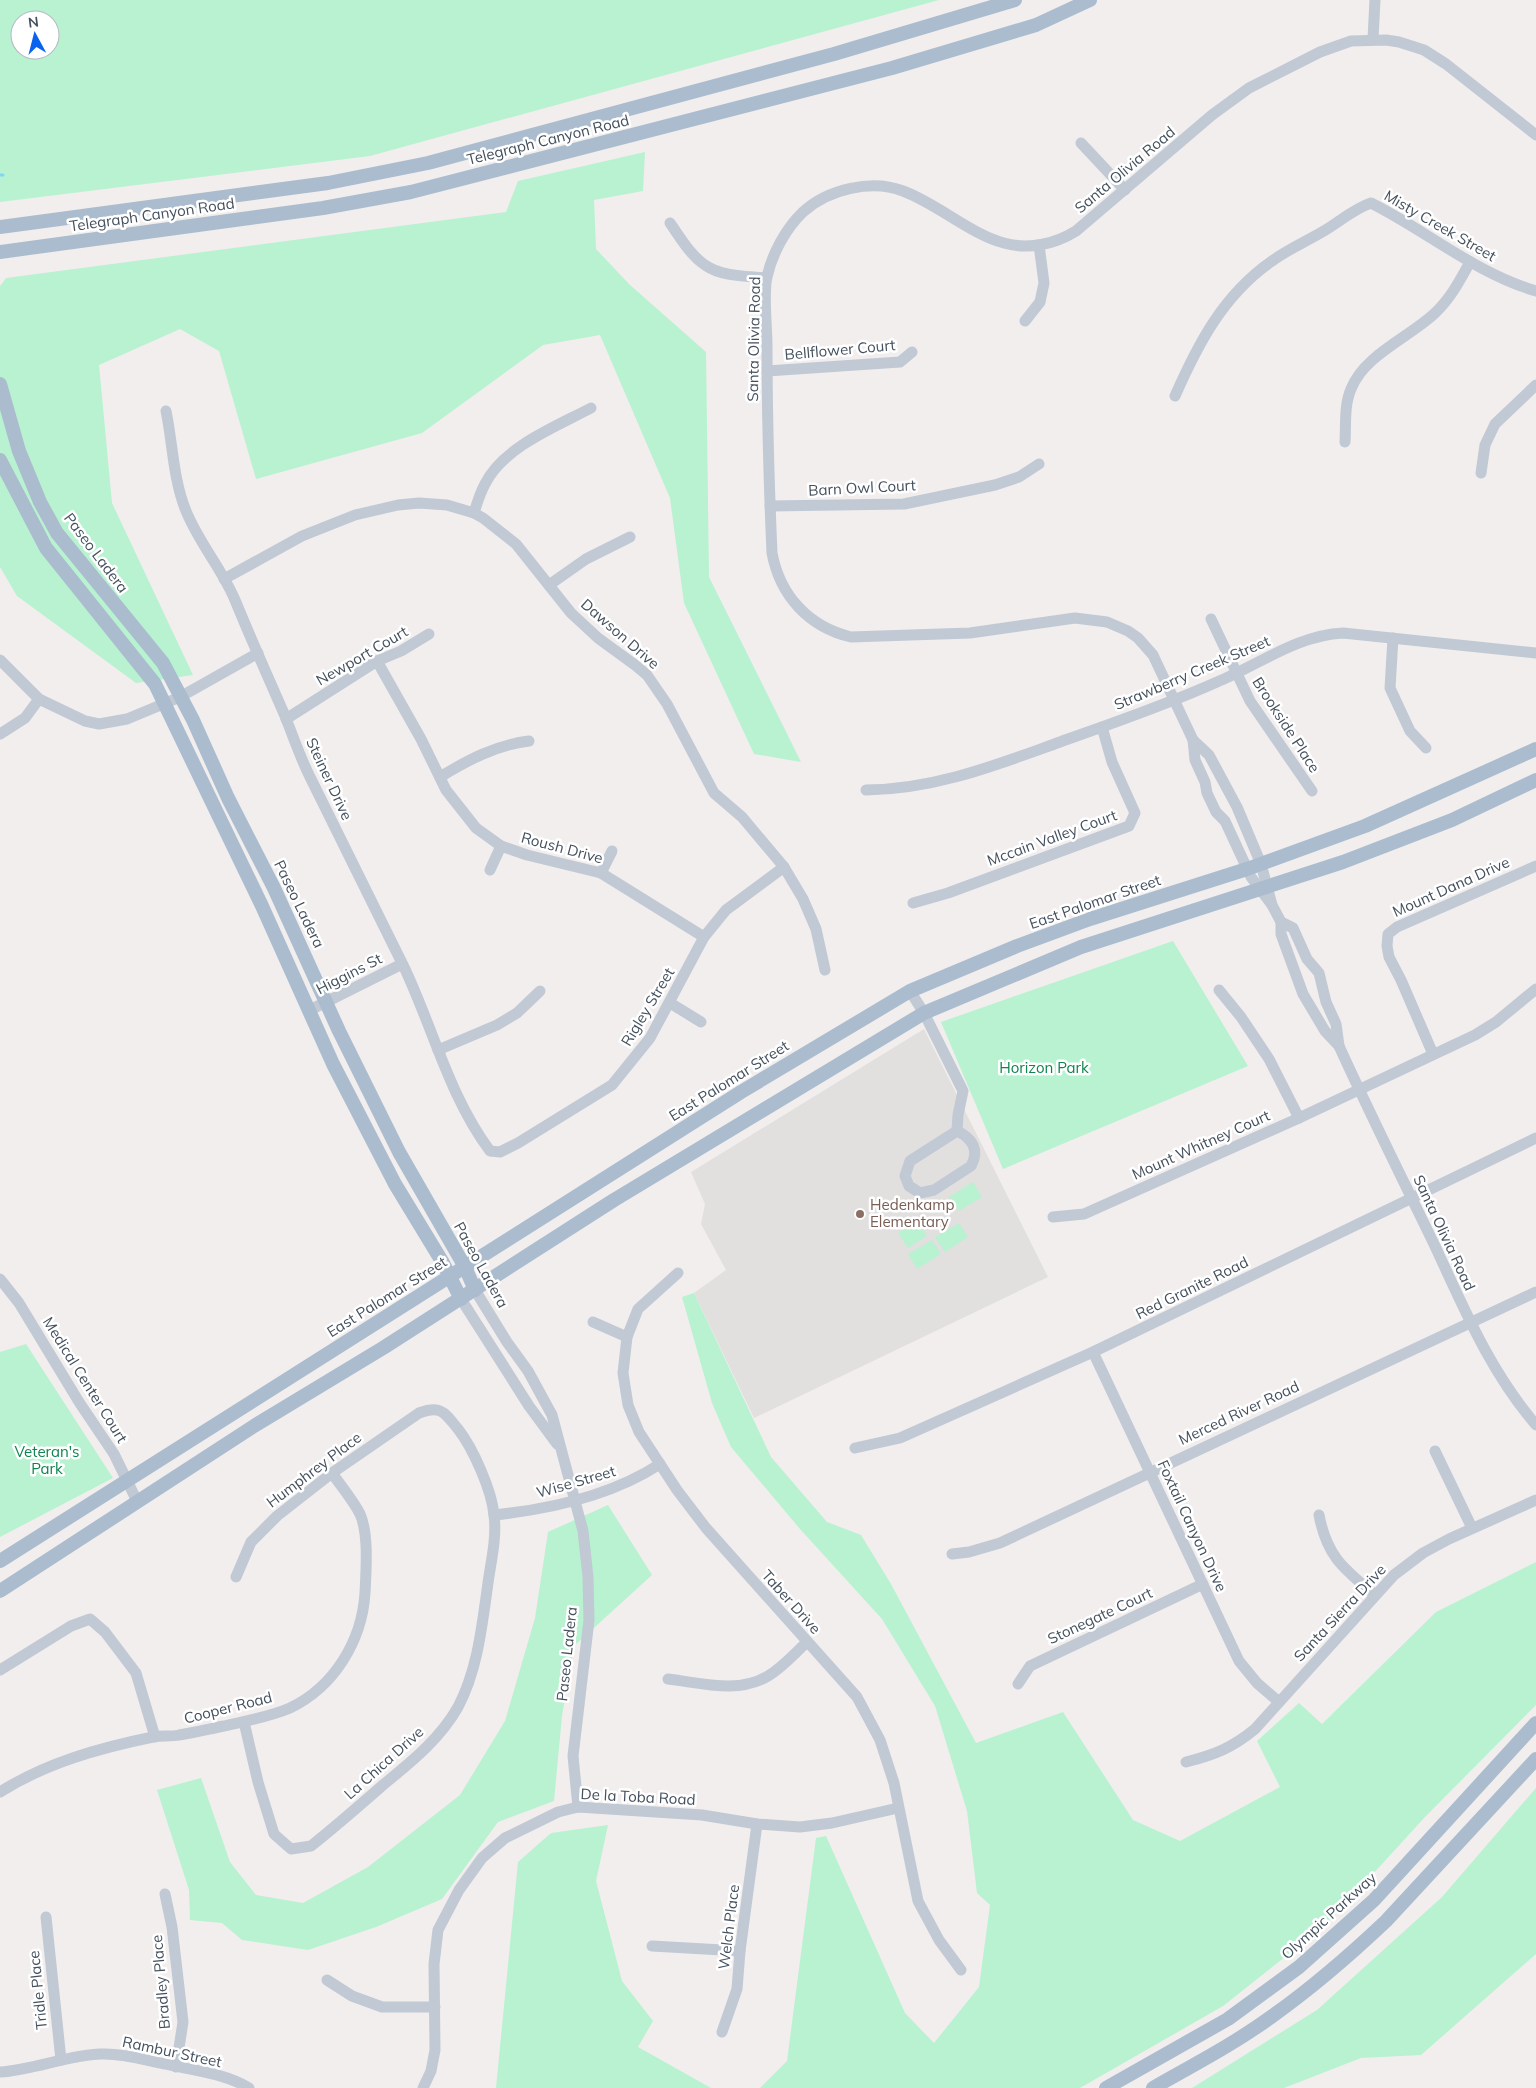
<svg xmlns="http://www.w3.org/2000/svg" width="1536" height="2088" font-family="Mulish,sans-serif">
<style>
.education{fill:#e2dfdf}
.green{fill:#b8f2d1;fill-rule:evenodd}
.lines{fill:none;stroke-linecap:round;stroke-linejoin:round}
.stream{stroke:#81d6f3;stroke-width:3}
.minor{stroke:#c0c9d4;stroke-width:11}
.major{stroke:#abbccf;stroke-width:14}
.education-dot{fill:#8d6e63;stroke:#fff;stroke-width:2}
.labels{text-anchor:middle;stroke-width:5;stroke-linejoin:round;paint-order:stroke}
.street-label{font-size:15px;fill:#44505d;stroke:#fff}
.park-label{font-size:15px;fill:#0f844f;stroke:#fff}
.education-label{font-size:15px;fill:#785e54;stroke:#fff;text-anchor:start}
</style>
<rect width="100%" height="100%" fill="#f1eeed"/>
<path class="education" d="M924,1029L1048,1277L754,1418L694,1293L726,1270L701,1224L705,1204L691,1172Z"/>
<g class="green">
<path d="M0,0H939L370,156L0,202ZM20,20H50V50H20Z"/>
<path d="M645,152L643,191L594,200L596,249L629,284L706,352L709,577L801,762L754,754L684,603L670,498L600,335L543,345L422,433L256,479L219,351L180,329L99,365L112,503L193,675L136,683L17,596L0,567V286L6,278L506,212L518,181Z"/>
<path d="M1173,941L1248,1066L1003,1169L941,1022Z"/>
<path d="M973,1182L982,1197L959,1211L949,1197Z"/>
<path d="M917,1221L927,1236L908,1248L898,1233Z"/>
<path d="M959,1223L968,1237L945,1252L935,1237Z"/>
<path d="M932,1240L941,1254L917,1269L908,1254Z"/>
<path d="M694,1293L771,1457L827,1522L861,1535L891,1584L976,1743L1063,1712L1133,1820L1180,1841L1280,1787L1257,1741L1299,1703L1322,1724L1436,1612L1536,1562V1705L1425,1817L1328,1923L1223,2006L1080,2088H760L787,2061L816,1838L826,1836L905,2013L934,2043L979,1987L990,1905L977,1893L967,1811L935,1706L882,1619L800,1529L731,1447L712,1403L682,1297Z"/>
<path d="M26,1344L113,1478L0,1537V1352Z"/>
<path d="M608,1505L652,1575L574,1646L562,1716L554,1801L498,1822L442,1899L376,1927L308,1950L242,1940L222,1923L190,1920L189,1890L157,1790L201,1778L230,1862L256,1895L303,1903L368,1867L460,1795L505,1721L535,1618L548,1532Z"/>
<path d="M1536,1788V1954L1421,2055L1361,2058L1284,2088H1192L1317,2010L1442,1897Z"/>
<path d="M608,1825L596,1881L622,1981L653,2021L638,2047L711,2088H496L518,1862L551,1833Z"/>
</g>
<g class="lines">
<path class="stream" d="M0,175H3"/>
<g class="minor">
<path d="M1373,39L1375,0"/>
<path d="M1081,143L1125,190"/>
<path d="M670,223C680,237 690,255 705,265C722,277 747,276 766,278"/>
<path d="M1025,321L1040,302L1044,283L1039,245"/>
<path d="M767,371L900,362L912,352"/>
<path d="M1175,396C1198,344 1223,295 1272,261C1287,250 1305,242 1322,232C1338,223 1353,209 1371,203C1427,231 1475,273 1536,291"/>
<path d="M166,411C173,445 173,479 186,511C199,543 222,569 235,600C251,639 268,677 285,716C293,736 300,757 310,777C341,840 373,903 404,967C433,1028 449,1096 490,1151L500,1152L518,1143L612,1085L650,1038L704,937L726,910L784,867"/>
<path d="M1345,442C1346,425 1344,405 1351,389C1364,355 1410,337 1435,313C1451,298 1460,280 1470,262"/>
<path d="M1481,473L1485,445L1495,424L1536,385"/>
<path d="M770,506L904,504L995,485L1019,477L1039,464"/>
<path d="M474,513C477,503 480,493 485,484C503,447 557,426 591,408"/>
<path d="M224,579L302,536L355,515L398,505L419,503L447,505L474,513L483,518L516,544L571,613L598,638L635,665L647,675L667,704L714,793L742,817L784,867L803,899L816,929L825,970"/>
<path d="M549,585L586,559L630,537"/>
<path d="M1211,619L1250,701L1312,791"/>
<path d="M1393,638L1390,688L1410,731L1426,748"/>
<path d="M0,660L39,699L85,721L99,724L127,719L180,697L258,653"/>
<path d="M377,661L421,739L446,790L476,828L501,846L527,855L601,873L704,937"/>
<path d="M286,719L377,661L401,651L429,634"/>
<path d="M0,734L25,718L39,699"/>
<path d="M1193,740L1209,755L1237,807L1261,864L1272,905L1281,922V934L1303,994L1325,1031L1339,1046"/>
<path d="M440,777C468,760 496,745 529,741"/>
<path d="M866,790C936,789 996,765 1060,742C1113,723 1166,705 1217,682C1258,665 1298,635 1343,633L1536,653"/>
<path d="M490,870L501,846"/>
<path d="M601,873L612,851"/>
<path d="M913,903L948,893L1129,826L1135,813L1112,762L1102,727"/>
<path d="M1272,905L1251,877L1225,821L1216,812L1207,793L1205,782L1195,760L1193,740L1153,655L1138,638L1128,631L1107,622L1075,618L970,633L851,637C809,627 780,596 772,553C769,484 767,415 767,345C767,328 763,292 767,277C772,254 786,228 803,212C828,189 872,179 903,191C938,204 970,234 1004,243C1029,250 1055,244 1076,231L1212,115L1249,88L1320,52L1351,41L1386,40L1399,42L1424,50L1446,64L1536,135"/>
<path d="M1281,922L1293,928L1307,959L1319,973L1326,1002L1336,1024L1339,1046C1369,1112 1402,1178 1434,1244C1464,1308 1489,1370 1536,1425"/>
<path d="M1219,990L1241,1017L1269,1059L1299,1118"/>
<path d="M910,991L924,1013L963,1091L958,1115L957,1131"/>
<path d="M670,1003L701,1022"/>
<path d="M310,1010L402,964"/>
<path d="M438,1050L497,1025L517,1013L540,991"/>
<path d="M1433,1054L1401,980L1389,957L1387,946L1388,934L1397,927L1536,866"/>
<path d="M957,1131C972,1138 980,1150 971,1166L934,1190L920,1193L909,1186L905,1176L910,1161Z"/>
<path d="M1053,1217L1084,1214L1299,1118L1475,1035L1496,1022L1536,989"/>
<path d="M678,1273L638,1309L627,1337L623,1373L628,1405L639,1432L677,1490L706,1528L857,1697L880,1740L894,1783L918,1901L939,1940L961,1970"/>
<path d="M0,1279L19,1303L79,1402L114,1454L137,1501"/>
<path d="M475,1290L507,1342L528,1371L552,1415L583,1531L588,1577L589,1620L573,1756L578,1807"/>
<path d="M461,1299L529,1406L557,1444"/>
<path d="M593,1322L627,1337"/>
<path d="M1093,1352L1239,1661L1257,1683L1279,1702"/>
<path d="M855,1448L900,1438L1093,1352L1536,1138"/>
<path d="M1435,1451L1472,1528"/>
<path d="M494,1515C552,1509 611,1496 660,1464"/>
<path d="M1319,1515C1327,1557 1344,1569 1375,1595"/>
<path d="M952,1554L969,1552L1000,1543L1536,1292"/>
<path d="M236,1577L251,1542L277,1516L332,1473L419,1413C441,1405 444,1412 458,1429C473,1448 492,1491 494,1515C497,1537 491,1561 488,1583C482,1625 478,1669 458,1707C440,1739 411,1762 383,1785C359,1806 335,1827 311,1846L291,1849L274,1834L258,1782L244,1722"/>
<path d="M0,1670L71,1626L90,1619L105,1632L136,1673L155,1737"/>
<path d="M668,1679C702,1683 738,1694 768,1676C783,1667 795,1653 807,1642"/>
<path d="M1018,1684L1030,1666L1203,1584"/>
<path d="M1186,1762C1214,1755 1232,1748 1255,1729L1394,1575L1423,1553L1449,1539L1536,1500"/>
<path d="M0,1792C46,1763 99,1748 153,1737C161,1735 170,1737 179,1735C194,1733 209,1729 224,1726C246,1721 269,1717 290,1708C334,1687 362,1641 365,1593C366,1571 369,1534 360,1514C353,1500 341,1486 332,1473"/>
<path d="M165,1894L172,1927L183,2022L176,2067"/>
<path d="M46,1917L61,2060"/>
<path d="M652,1946L740,1951"/>
<path d="M327,1980L352,1996L382,2007H435"/>
<path d="M722,2032L737,1989L740,1951L757,1824"/>
<path d="M0,2072C34,2070 67,2055 101,2054C123,2053 144,2060 165,2064C192,2070 224,2073 249,2088"/>
<path d="M423,2088L431,2071L435,2050L434,1964L438,1930L459,1890L482,1858L505,1838L558,1812L578,1807L702,1815L757,1824L800,1827L832,1823L898,1808"/>
</g>
<g class="major">
<path d="M0,227L328,183L428,163L834,54L1015,0"/>
<path d="M0,252L323,208L411,192L892,68L1036,25L1090,0"/>
<path d="M0,384L19,451L40,502L57,533L163,663L193,720L228,798L274,888L339,1031L399,1152L465,1267L475,1290"/>
<path d="M0,460L46,548L155,684L262,906L333,1064L395,1184L443,1263L461,1299"/>
<path d="M0,1561L741,1092L910,991L1017,946L1090,919L1247,869L1365,826L1536,749"/>
<path d="M0,1591L254,1426L383,1348L614,1200L924,1013L1081,947L1343,862L1452,820L1536,780"/>
<path d="M1106,2088L1228,2019L1299,1967L1374,1900L1536,1723"/>
<path d="M1153,2088C1193,2065 1234,2044 1271,2017C1312,1988 1350,1955 1386,1921L1536,1759"/>
</g>
</g>
<circle class="education-dot" cx="860" cy="1214" r="5"/>
<g class="labels">
<g class="street-label">
<text transform="translate(548 140) rotate(-14)" y="5">Telegraph Canyon Road</text>
<text transform="translate(1125 170) rotate(-40)" y="5">Santa Olivia Road</text>
<text transform="translate(152 215) rotate(-8)" y="5">Telegraph Canyon Road</text>
<text transform="translate(1440 226) rotate(30)" y="5">Misty Creek Street</text>
<text transform="translate(754 339) rotate(-89)" y="5">Santa Olivia Road</text>
<text transform="translate(840 350) rotate(-5)" y="5">Bellflower Court</text>
<text transform="translate(862 488) rotate(-3)" y="5">Barn Owl Court</text>
<text transform="translate(96 553) rotate(53)" y="5">Paseo Ladera</text>
<text transform="translate(620 634) rotate(41)" y="5">Dawson Drive</text>
<text transform="translate(362 656) rotate(-30)" y="5">Newport Court</text>
<text transform="translate(1192 673) rotate(-23)" y="5">Strawberry Creek Street</text>
<text transform="translate(1286 725) rotate(57)" y="5">Brookside Place</text>
<text transform="translate(329 779) rotate(65)" y="5">Steiner Drive</text>
<text transform="translate(1052 838) rotate(-20)" y="5">Mccain Valley Court</text>
<text transform="translate(562 848) rotate(15)" y="5">Roush Drive</text>
<text transform="translate(1451 887) rotate(-24)" y="5">Mount Dana Drive</text>
<text transform="translate(1095 902) rotate(-19)" y="5">East Palomar Street</text>
<text transform="translate(299 904) rotate(64)" y="5">Paseo Ladera</text>
<text transform="translate(349 974) rotate(-27)" y="5">Higgins St</text>
<text transform="translate(648 1007) rotate(-59)" y="5">Rigley Street</text>
<text transform="translate(729 1081) rotate(-32)" y="5">East Palomar Street</text>
<text transform="translate(1201 1145) rotate(-24)" y="5">Mount Whitney Court</text>
<text transform="translate(1444 1233) rotate(65)" y="5">Santa Olivia Road</text>
<text transform="translate(481 1265) rotate(61)" y="5">Paseo Ladera</text>
<text transform="translate(1192 1288) rotate(-26)" y="5">Red Granite Road</text>
<text transform="translate(387 1297) rotate(-32)" y="5">East Palomar Street</text>
<text transform="translate(85 1380) rotate(58)" y="5">Medical Center Court</text>
<text transform="translate(1239 1413) rotate(-25)" y="5">Merced River Road</text>
<text transform="translate(314 1470) rotate(-37)" y="5">Humphrey Place</text>
<text transform="translate(576 1482) rotate(-16)" y="5">Wise Street</text>
<text transform="translate(1192 1526) rotate(65)" y="5">Foxtail Canyon Drive</text>
<text transform="translate(791 1602) rotate(48)" y="5">Taber Drive</text>
<text transform="translate(1340 1613) rotate(-47)" y="5">Santa Sierra Drive</text>
<text transform="translate(1100 1616) rotate(-25)" y="5">Stonegate Court</text>
<text transform="translate(567 1654) rotate(-84)" y="5">Paseo Ladera</text>
<text transform="translate(228 1708) rotate(-14)" y="5">Cooper Road</text>
<text transform="translate(384 1763) rotate(-42)" y="5">La Chica Drive</text>
<text transform="translate(638 1797) rotate(3)" y="5">De la Toba Road</text>
<text transform="translate(1329 1916) rotate(-42)" y="5">Olympic Parkway</text>
<text transform="translate(729 1927) rotate(-83)" y="5">Welch Place</text>
<text transform="translate(161 1982) rotate(-95)" y="5">Bradley Place</text>
<text transform="translate(38 1990) rotate(-96)" y="5">Tridle Place</text>
<text transform="translate(172 2052) rotate(12)" y="5">Rambur Street</text>
</g>
<g class="park-label">
<text x="1044" y="1073">Horizon Park</text>
<text x="47" y="1457">Veteran's<tspan x="47" dy="17">Park</tspan></text>
</g>
<g class="education-label">
<text x="870" y="1210">Hedenkamp<tspan x="870" dy="17">Elementary</tspan></text>
</g>
</g>
<g transform="translate(35 35) rotate(353)"><circle r="24" fill="#ffffff" stroke="#b4b9be"/>
<path d="M0-4L9 19L0 12L-9 19Z" fill="#0a63ee"/>
<text y="-8" font-size="14" font-weight="bold" text-anchor="middle" fill="#44505d">N</text>
</g>
</svg>
